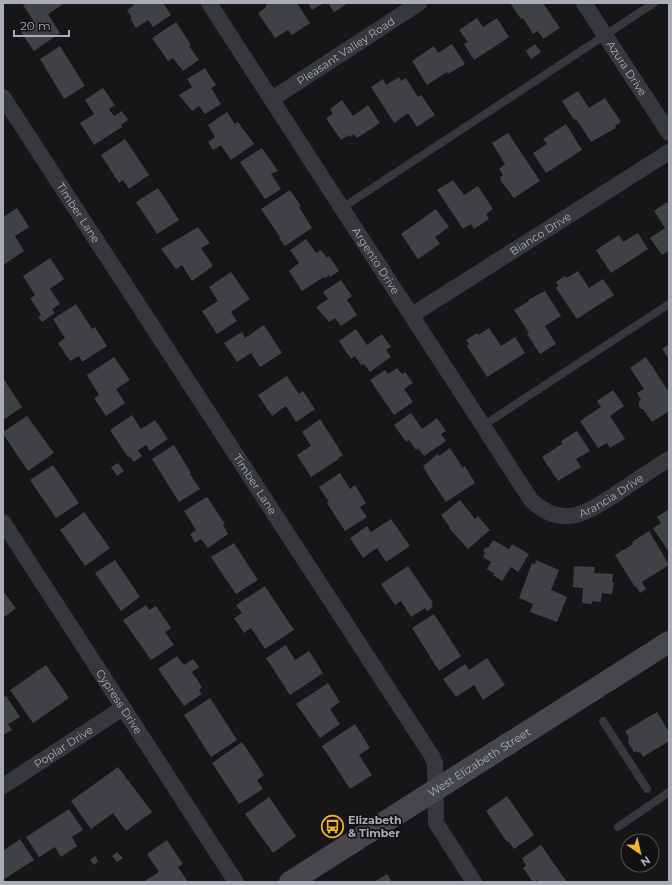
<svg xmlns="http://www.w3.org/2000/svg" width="672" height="885" font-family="Montserrat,sans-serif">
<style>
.building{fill:#404145}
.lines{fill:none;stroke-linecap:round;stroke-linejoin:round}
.lane{stroke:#37383d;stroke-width:8}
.street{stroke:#37383d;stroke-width:16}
.secondary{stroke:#45474d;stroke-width:22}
.labels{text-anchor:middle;stroke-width:3.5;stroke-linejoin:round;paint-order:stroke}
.street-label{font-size:11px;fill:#a8adb8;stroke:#111113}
.poi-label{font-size:11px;font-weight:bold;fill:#a8adb8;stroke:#111113;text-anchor:start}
</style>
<rect width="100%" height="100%" fill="#161618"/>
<g class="building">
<path d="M26,3H65L48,14L60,33L34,51L19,29L33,20L23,5Z"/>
<path d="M132,3H163L171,15L153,27L148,20L136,28L130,19L132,18L127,10L134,5Z"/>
<path d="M269,3H297L310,23L292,35L288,30L275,38L258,13L265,8L266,5Z"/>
<path d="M308,3H324L312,10Z"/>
<path d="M328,3H348L334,12Z"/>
<path d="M510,3H543L560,28L543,39L538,31L533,34L523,18L521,19Z"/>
<path d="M477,18L483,27L497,18L509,37L474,60L464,44L468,42L459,30Z"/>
<path d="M176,22L191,45L189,46L199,60L183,71L173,58L168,61L152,38Z"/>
<path d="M452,44L465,64L448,74L447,72L427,85L412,61L434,46L438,53Z"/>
<path d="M535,44L541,52L531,59L526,51Z"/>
<path d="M60,46L85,86L64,99L40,59Z"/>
<path d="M205,68L216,85L211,88L221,104L205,114L199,106L192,111L179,95L192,87L187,79Z"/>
<path d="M399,77L401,81L406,78L418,97L421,95L435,115L417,127L408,113L394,123L371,87L383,79L386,85Z"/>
<path d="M103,88L115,105L109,109L114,116L122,111L128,120L121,125L122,127L94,145L80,123L94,114L85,100Z"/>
<path d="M578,91L589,108L605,98L621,122L615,126L616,128L591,142L576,119L574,120L562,101Z"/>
<path d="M342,100L353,116L368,105L380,123L357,138L354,134L350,137L349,135L341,140L326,118L333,114L330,109Z"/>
<path d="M227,112L235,124L238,122L254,144L231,160L221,145L213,150L208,142L215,137L208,125Z"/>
<path d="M566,124L582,150L546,173L533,153L547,144L543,139Z"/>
<path d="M508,133L540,181L514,198L501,181L500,177L503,175L499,169L505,164L492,143Z"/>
<path d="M125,139L149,175L129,189L123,180L119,183L101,155Z"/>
<path d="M262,148L278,171L271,174L281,189L265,199L240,162Z"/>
<path d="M453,180L464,195L478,186L493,209L486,214L489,219L474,229L471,224L463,229L437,190Z"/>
<path d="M158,188L179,220L157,234L136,202Z"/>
<path d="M290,190L301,206L299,207L312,228L285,246L279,238L280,237L261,209Z"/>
<path d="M667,202L669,205V251L662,255L650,238L665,228L654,211Z"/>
<path d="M17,208L29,227L15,236L24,251L3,265V217Z"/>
<path d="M436,209L449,227L435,237L440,244L418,259L401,234Z"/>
<path d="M198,227L210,243L201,248L213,266L192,281L182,265L176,269L161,249Z"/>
<path d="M638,233L648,249L611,273L596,250L619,235L623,242Z"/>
<path d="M306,239L316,253L321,250L327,258L329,256L339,271L330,277L328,274V276L325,278L324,277L302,291L289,271L299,263L290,250Z"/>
<path d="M50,258L64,279L50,289L60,304L52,309L55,313L42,322L38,317L41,315L30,298L35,295L23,276Z"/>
<path d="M578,271L589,288L603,279L614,295L577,319L556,288L558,286L556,282L565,276L567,278Z"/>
<path d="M231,272L250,299L231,312L237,321L217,334L202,311L218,301L209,287Z"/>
<path d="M341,280L352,296L347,300L357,315L341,326L335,318L329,322L316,307L328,299L323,292Z"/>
<path d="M545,291L561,316L545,326L556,344L540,354L527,334L529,333L514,310L529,301L528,300Z"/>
<path d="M76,304L92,329L95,327L107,346L82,362L79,356L70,361L58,343L65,338L53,319Z"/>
<path d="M264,325L282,353L260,367L251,353L237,362L224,343L242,332L245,338Z"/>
<path d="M489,328L501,346L515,337L525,353L487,377L467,346L469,344L466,340L477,333L478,335Z"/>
<path d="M356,329L367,345L382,334L391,347L386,350L391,357L370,372L364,364L361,365L355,356L351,359L339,341Z"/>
<path d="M669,344V359L662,349Z"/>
<path d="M114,357L130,380L116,389L125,403L106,416L94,398L99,395L87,375Z"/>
<path d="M646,357L669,392V411L652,422L643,409H641L639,406V402L641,400L637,393L644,389L630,368Z"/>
<path d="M397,368L402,374L405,372L413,383L404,389L413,402L394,415L370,380L385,370L388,374Z"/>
<path d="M287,376L299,394L303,391L315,409L296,422L286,406L272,416L258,395Z"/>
<path d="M3,378L22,407L3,420Z"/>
<path d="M613,390L624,406L610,416L625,439L610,448L607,443L598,448L580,421L601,407L597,401Z"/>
<path d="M411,413L422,429L437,418L446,431L441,434L446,441L424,456L418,448L416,450L409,440L406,442L394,425Z"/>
<path d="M132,415L141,429L155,420L168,439L150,451L146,445L138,450L142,456L134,462L129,456L128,457L110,430Z"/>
<path d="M27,416L54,453L28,471L3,434V432Z"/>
<path d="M320,419L343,455L338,458L339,459L311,477L297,455L311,446L302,432Z"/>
<path d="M577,431L590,451L576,459L581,467L558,481L542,457L562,444L561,441Z"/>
<path d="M174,445L191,473L190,474L200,489L179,502L152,459Z"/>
<path d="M450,448L463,468L465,466L475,483L446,502L428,475L423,466L438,454L439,456Z"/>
<path d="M118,463L124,471L117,476L111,467Z"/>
<path d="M53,465L79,503L56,518L30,480Z"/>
<path d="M340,473L350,489L355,485L366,503L360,507L367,517L345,531L327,503L329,502L319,487Z"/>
<path d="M207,497L225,524L223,525L228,534L208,548L201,539L195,543L190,534L196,530L184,511Z"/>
<path d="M460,500L475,519L478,516L490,530L468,549L449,528L450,527L441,515Z"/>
<path d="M669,509V552L653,528L661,523L657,517Z"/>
<path d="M84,512L110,548L85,566L60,530Z"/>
<path d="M391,519L410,546L386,562L377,548L363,558L350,538L367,526L371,532Z"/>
<path d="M649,531L669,565L642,582L646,589L640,593L636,586L635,587L615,555L633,544L632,542Z"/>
<path d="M493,540L509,549L512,544L529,554L518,572L511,567L502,581L493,575L495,574L487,569L491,562L483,557L485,553L483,551L486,547L488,548Z"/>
<path d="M234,543L258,580L236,594L211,557Z"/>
<path d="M115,560L140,597L121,611L95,573Z"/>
<path d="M536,560L559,570L551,590L567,597L557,622L530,612L533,604L519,598L532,563L535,564Z"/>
<path d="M408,566L433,603L431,604L433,607L427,611L425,608L411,617L401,601L395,605L381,584Z"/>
<path d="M574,566L595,567L594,573L613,574L612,582L614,583L612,594L602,593L601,602L592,601V604L582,603L583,588L573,587Z"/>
<path d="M265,586L294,630L265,649L251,628L244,633L234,618L242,613L236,605Z"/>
<path d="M3,591L16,608L3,618Z"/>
<path d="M146,605L149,610L156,606L171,628L165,632L174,645L151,660L123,620Z"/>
<path d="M434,614L461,656L439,671L412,628Z"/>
<path d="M286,645L295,660L309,651L323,673L290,695L266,658Z"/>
<path d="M177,656L184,665L193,659L199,667L192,672L202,687L199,690L202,694L184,706L158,669Z"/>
<path d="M487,658L505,685L483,700L474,685L456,697L443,679L465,664L469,670Z"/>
<path d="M46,665L69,698L33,723L10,690Z"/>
<path d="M328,683L340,702L330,709L340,724L320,738L296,704Z"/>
<path d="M6,696L20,717L8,724L12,730L3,735V698Z"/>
<path d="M210,698L237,740L211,757L184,715Z"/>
<path d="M657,712L669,732V741L643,757L640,752L638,753L636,751L634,752L628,742L629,741L628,739L629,738L625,731Z"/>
<path d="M355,724L370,748L359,755L372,775L350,789L322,746Z"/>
<path d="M242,742L264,775L257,780L263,789L239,804L212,763Z"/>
<path d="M118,767L152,812L126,831L113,813L91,829L71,801Z"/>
<path d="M507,796L534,835L514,849L508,841L507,842L486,811Z"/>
<path d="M269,797L296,836L273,853L245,814Z"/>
<path d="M69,809L83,830L72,837L77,846L61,857L55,847L39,857L26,837Z"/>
<path d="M20,839L34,860L3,880V851Z"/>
<path d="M167,840L183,864L178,867L188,882H143L159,872L147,854Z"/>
<path d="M541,845L567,882H538L537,880L533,882L523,868L526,866L522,858Z"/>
<path d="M117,852L123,858L117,862L112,856Z"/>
<path d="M95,856L98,861L94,865L90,860Z"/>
<path d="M387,874L392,882H374Z"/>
</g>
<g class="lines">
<g class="lane">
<path d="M342,208L654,3"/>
<path d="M484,425L669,304"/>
<path d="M603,721L647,789"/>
<path d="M618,827L669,792"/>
</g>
<g class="street">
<path id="s1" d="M209,3L531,500C564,532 591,510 622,490C638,479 653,469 669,459"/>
<path id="s2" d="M584,3L669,133"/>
<path id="s3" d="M3,97L432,756L435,763L436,823L474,882"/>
<path id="s4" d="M272,99L419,3"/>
<path id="s5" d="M412,315L669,152"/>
<path id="s6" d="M3,522L236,882"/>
<path id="s7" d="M3,786L123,708"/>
</g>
<path class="secondary" id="s8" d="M290,882L669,642"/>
</g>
<defs>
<symbol id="bus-ring" viewBox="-11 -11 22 22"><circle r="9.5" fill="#111113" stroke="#f2b134" stroke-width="1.5"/><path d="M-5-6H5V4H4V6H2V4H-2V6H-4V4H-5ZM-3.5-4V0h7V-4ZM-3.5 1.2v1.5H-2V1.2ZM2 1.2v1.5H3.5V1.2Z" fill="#f2b134"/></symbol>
</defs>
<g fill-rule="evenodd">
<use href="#bus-ring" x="320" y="814" width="25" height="25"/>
</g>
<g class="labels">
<g class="street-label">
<text dy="4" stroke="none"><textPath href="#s4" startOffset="88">Pleasant Valley Road</textPath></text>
<text dy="4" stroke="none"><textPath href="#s2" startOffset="78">Azura Drive</textPath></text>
<text dy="4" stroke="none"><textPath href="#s3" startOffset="138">Timber Lane</textPath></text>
<text dy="4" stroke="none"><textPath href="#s5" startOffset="152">Bianco Drive</textPath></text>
<text dy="4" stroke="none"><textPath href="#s1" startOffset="307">Argento Drive</textPath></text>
<text dy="4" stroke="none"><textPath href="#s3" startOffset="462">Timber Lane</textPath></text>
<text dy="4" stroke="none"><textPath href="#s1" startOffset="682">Arancia Drive</textPath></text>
<text dy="4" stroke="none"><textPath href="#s6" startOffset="214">Cypress Drive</textPath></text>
<text dy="4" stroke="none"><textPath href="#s7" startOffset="72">Poplar Drive</textPath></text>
<text dy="4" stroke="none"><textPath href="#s8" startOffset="224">West Elizabeth Street</textPath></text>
</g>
<g class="poi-label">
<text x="348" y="824">Elizabeth<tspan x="348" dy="13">&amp; Timber</tspan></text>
</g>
</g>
<rect width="672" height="885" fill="none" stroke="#a8adb8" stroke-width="8"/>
<g transform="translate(640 853) rotate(146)"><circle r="19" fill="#111113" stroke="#4d4f55"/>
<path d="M0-3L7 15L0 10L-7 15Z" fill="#f2b134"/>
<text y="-6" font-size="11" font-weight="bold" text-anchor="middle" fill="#a8adb8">N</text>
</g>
<path d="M14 30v6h55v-6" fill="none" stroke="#a8adb8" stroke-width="2"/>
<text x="20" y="30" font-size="12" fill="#a8adb8" stroke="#111113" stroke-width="3" paint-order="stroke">20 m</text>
</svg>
